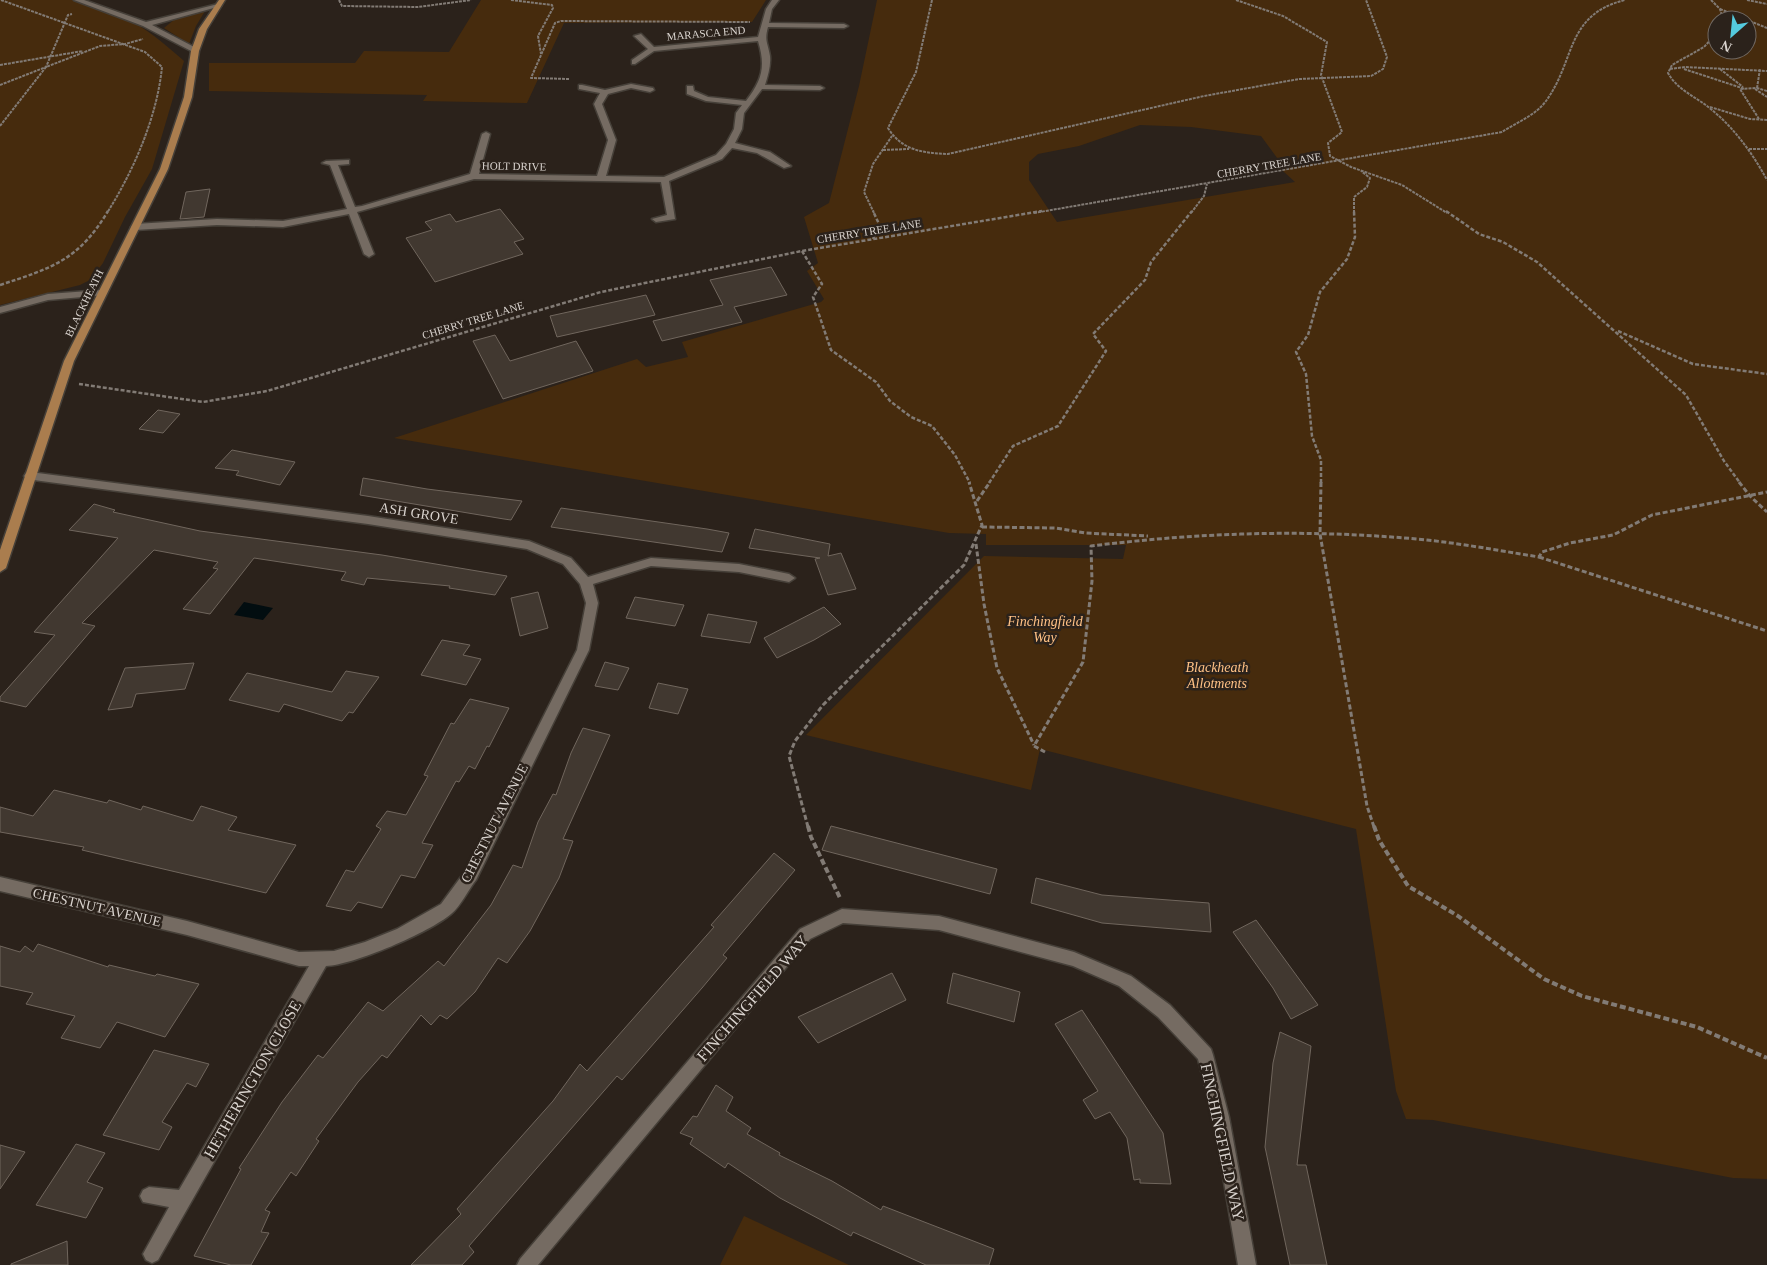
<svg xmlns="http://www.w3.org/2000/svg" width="1767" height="1265" font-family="Georgia,serif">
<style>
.green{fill:#462b0d;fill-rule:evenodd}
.water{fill:#020d10}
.building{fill:#413830;stroke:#70665d}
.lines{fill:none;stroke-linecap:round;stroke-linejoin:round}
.minor-casing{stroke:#464039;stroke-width:3}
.major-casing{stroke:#464039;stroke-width:3}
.path-far3{stroke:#827b75;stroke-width:2;stroke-dasharray:3 1;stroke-linecap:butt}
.path-far2{stroke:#827b75;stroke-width:2.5;stroke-dasharray:4 2;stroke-linecap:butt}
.path-far1{stroke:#827b75;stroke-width:3;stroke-dasharray:5 2.5;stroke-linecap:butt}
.path{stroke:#827b75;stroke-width:4;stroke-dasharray:6 3;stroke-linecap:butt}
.minor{fill:#756b62;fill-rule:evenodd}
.major{fill:#aa7d4e;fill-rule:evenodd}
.labels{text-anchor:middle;stroke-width:5;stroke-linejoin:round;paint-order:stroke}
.far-street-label{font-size:11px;fill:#d9d3ce;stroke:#2b221b}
.street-label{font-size:14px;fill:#d9d3ce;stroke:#2b221b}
.park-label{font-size:14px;font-style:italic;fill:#ffc185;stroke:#2b221b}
.near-street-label{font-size:16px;fill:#d9d3ce;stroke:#2b221b}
</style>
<rect width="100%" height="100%" fill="#2b221b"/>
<g class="green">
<path d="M0,0C23,0 57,0 78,0C120,8 153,33 184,61L152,169L125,217L103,263L90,280L80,285L0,305Z"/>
<path d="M481,0H766L752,22L564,23L527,103L423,101L427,95L209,91V63H355L364,51L449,52Z"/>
<path d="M877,0H1767V1179L1733,1178L1433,1120L1406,1119L1396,1091L1356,829L1040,749L1031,790L806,735L984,556L1123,559L1126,545H986V534L949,533L394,438L637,359L646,367L688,357L682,342L821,302L824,299L807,271L818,263L804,217L829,203L859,86ZM1717,20H1747V50H1717ZM1140,125L1191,127L1261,136L1283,166V171L1295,182L1057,222L1029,180V162L1038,154L1079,146Z"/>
<path d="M205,11L196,26L189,44L164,28L175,19Z"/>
<path d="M744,1216L849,1265H720Z"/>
</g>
<path class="water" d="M244,602L273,608L263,620L234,615Z"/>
<g class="building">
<path d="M210,189L204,217L180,219L186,192Z"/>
<path d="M500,209L524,239L514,242L523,254L435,282L406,238L432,230L425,222L450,214L456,222Z"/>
<path d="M771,267L787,295L734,307L742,322L662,341L653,321L723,305L710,280Z"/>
<path d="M646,295L655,315L557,337L550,316Z"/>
<path d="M495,335L510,361L576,341L593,371L503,399L473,341Z"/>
<path d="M158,410L180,414L163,433L139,429Z"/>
<path d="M232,450L252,454L295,462L280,485L236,475L239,471L215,468Z"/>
<path d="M363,478L427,489L522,501L511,520L504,519L360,495Z"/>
<path d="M94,504L115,510L113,512L200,531L382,555L507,576L495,595L449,588L450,586L367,578L364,585L341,580L346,572L254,558L210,614L183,609L218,569L213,568L218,562L154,550L82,623L95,626L26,707L0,701V697L55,635L34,632L118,538L69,530Z"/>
<path d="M561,508L707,529L729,533L722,552L551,527Z"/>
<path d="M755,529L830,544L828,556L841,553L856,589L828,595L815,559L820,558L749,548Z"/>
<path d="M538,592L548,628L520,636L511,598Z"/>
<path d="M635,597L684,605L675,626L626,618Z"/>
<path d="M824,607L841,624L814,640L777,658L764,638Z"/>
<path d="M708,614L757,622L750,643L701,636Z"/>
<path d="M442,640L470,645L463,655L481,659L466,685L421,675Z"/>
<path d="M605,662L629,668L618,690L595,686Z"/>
<path d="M194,663L185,689L136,694L132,707L108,710L125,668Z"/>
<path d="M346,671L379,677L353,713L349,712L342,721L284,704L279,712L229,700L247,673L332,692Z"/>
<path d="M658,683L688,689L678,714L649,708Z"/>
<path d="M470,699L509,708L489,747L487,746L475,769L469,766L459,782L456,781L422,843L433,845L415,878L401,875L382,908L358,902L351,911L326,906L346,870L354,872L381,829L376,826L387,811L406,815L428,776L424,775L451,723L454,724Z"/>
<path d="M583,728L610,735L563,839L573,841L559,878L530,931L507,963L498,958L475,992L447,1019L440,1015L431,1025L421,1015L387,1058L382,1055L358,1082L316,1139L319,1141L296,1176L291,1172L265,1210L270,1212L261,1232L269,1233L251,1265H231L194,1256L241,1169L239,1168L282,1102L318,1055L323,1058L368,1002L383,1011L438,961L444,966L491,905L513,865L522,868L538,822L553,794L556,795L571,753Z"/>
<path d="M54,790L107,803L109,800L141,810L143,806L193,821L201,806L237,817L228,830L296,845L266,893L82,850L84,847L0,832V807L33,816Z"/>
<path d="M831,826L997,869L990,894L822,850Z"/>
<path d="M774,853L795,870L723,955L727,958L702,988L622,1080L617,1076L469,1246L474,1252L462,1265H411L461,1214L457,1209L553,1101L580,1064L587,1071L714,927L711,925Z"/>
<path d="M1036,878L1102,895L1209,903L1211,932L1102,923L1031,903Z"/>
<path d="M1256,920L1275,946L1318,1005L1291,1019L1273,988L1233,932Z"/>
<path d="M38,944L108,967L109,965L155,976L157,974L199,984L165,1037L117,1022L100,1048L61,1038L75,1016L26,1004L33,993L0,986V946L20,952L25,946L33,952Z"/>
<path d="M892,973L906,1000L818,1043L798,1017Z"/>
<path d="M953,973L1020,992L1014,1022L947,1003Z"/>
<path d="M1082,1010L1163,1133L1171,1184L1140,1183V1179L1134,1180L1127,1138L1110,1112L1095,1119L1083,1100L1098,1091L1055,1024Z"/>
<path d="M1280,1032L1311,1046L1297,1165H1306L1327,1265H1290L1265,1147L1273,1063Z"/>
<path d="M154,1050L209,1064L196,1087L187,1083L162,1122L172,1127L159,1150L103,1135Z"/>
<path d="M716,1085L733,1097L726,1111L751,1128L747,1134L780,1153L779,1155L832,1181L881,1210L883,1206L994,1249L989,1265H926L853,1232L851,1236L780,1198L728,1163L725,1168L690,1144L693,1138L680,1133L693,1116L697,1117Z"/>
<path d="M76,1144L105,1153L87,1182L103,1188L86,1218L36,1205Z"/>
<path d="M0,1145L25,1152L0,1189Z"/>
<path d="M67,1241L68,1265H11V1264Z"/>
</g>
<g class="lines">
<defs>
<g id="minor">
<path d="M74,0H84L146,22L218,4L221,6L152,25L198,49V53H195L143,26Z"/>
<path d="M772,0H779L772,9L769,23L844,24L848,26L844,28L768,27C764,41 768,43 770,56C771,66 768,75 765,85L820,86L824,88L820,90L762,89L744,113L742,129L735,143L770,152L791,166L784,168L757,153L732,148L722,159L669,181L675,219L656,222L652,219L667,215L661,182L474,179L357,212L374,254L369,257L364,254L349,214L283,227L217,225L135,230L131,227L135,224L217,219L283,221L347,209L330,165L322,163L326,161L349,160V164L338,165L355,207L362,206L470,174L482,134L486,132L490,134L479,174L597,176L608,140L594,104L600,93L579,89V85H582L605,90L631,84L653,88L654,90L650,92L631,88L608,94L602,104L616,140L606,176L664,177L716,155L726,144L734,129L736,113L742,105L706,101L687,94V86H693L694,91L708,97L746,101C762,80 766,67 758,41L654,51L635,64H632V60L648,49L634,36L641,34L654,47L758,37L766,9Z"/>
<path d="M102,290L105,291V295L48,300L0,313V307L48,294Z"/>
<path d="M30,472L368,516L529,541L571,558L588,577L651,558L739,564L789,574L795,578L789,582L739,572L651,566L593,584L598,603L589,650L476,880C468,890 461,906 451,914C430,932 354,965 326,966L158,1260L152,1263L146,1260L143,1254L169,1207L143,1202L140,1196L143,1190L149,1187L179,1190L309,966H299L187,935L0,891V877L187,921L299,952L334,951L365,942L397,929L441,904L466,870L577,650L586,603L580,584L563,564L527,549L368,524L26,479L24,476L26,473Z"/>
<path d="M842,909L939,916L1074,952L1131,976L1170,1005L1211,1049L1213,1055L1229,1117L1256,1265H1238L1213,1117L1198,1059L1158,1017L1119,986L1073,966L939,930L843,923L810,939L538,1265H517L520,1259L800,929Z"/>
</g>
<path id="major" d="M219,0H225L207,29L199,51L192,97L168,169L74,361L6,568L0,572V550L64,361L160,169L184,97L191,51L199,29Z"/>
</defs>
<use href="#minor" class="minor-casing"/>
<use href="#major" class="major-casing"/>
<g class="path-far3">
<path d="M1,0L145,52L162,67C157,117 134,170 107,213"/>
<path d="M339,0L342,6L418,7L471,0"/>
<path d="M511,0L552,5L553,8L538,36L541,54"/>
<path d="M932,0L916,72L888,128C902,151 924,153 948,154L1204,96L1299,79L1371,76L1383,69L1387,57L1366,0"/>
<path d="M1236,0L1283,16L1327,42L1321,75L1342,132L1328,143L1330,156L1351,167L1402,185L1447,213"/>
<path d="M1711,0L1720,9L1723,20"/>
<path d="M1747,0L1767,4"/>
<path d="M1720,9L1767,28"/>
<path d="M1717,33L1704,47L1672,65L1668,73C1678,91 1697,97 1712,110C1735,129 1753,154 1767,180"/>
<path d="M0,65L83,51"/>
<path d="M1670,69L1685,67L1767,71"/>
<path d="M1684,69L1745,89"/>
<path d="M1720,69L1743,87"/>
<path d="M569,79L531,78L555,23L561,21L750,22"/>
<path d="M0,85L46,67L68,15L72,14"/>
<path d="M1757,88L1760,69"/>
<path d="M1755,89L1767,97"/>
<path d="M1710,107L1750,119L1767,120"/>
<path d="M1759,119L1740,89L1757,88L1767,91"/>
<path d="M0,126L46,67L100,46L125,44L143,39"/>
<path d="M1749,149H1767"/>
<path d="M883,150L909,149"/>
<path d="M874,213L864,192L873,164L892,136"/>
<path d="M1034,213L1502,132C1516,123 1536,115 1546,101C1576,60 1565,15 1625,0"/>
<path d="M1191,213L1204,196L1207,184"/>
<path d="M1354,213V197L1367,187L1370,178L1361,171"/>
</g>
<g class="path-far2">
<path d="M1446,211L1479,234L1503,242L1537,262L1686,395L1724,461L1740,483"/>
<path d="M873,239L879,224L873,211"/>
<path d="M802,251L822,284L813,297L831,350L876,382L890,401L911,417L932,426L955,455L970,483"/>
<path d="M0,285C52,268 79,260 108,211"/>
<path d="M1618,331L1693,364L1767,374"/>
<path d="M79,384L203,402L267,391L601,292L802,251L1042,211"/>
<path d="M989,483L1013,446L1058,426L1106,351L1093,334L1145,280L1151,262L1192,211"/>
<path d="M1321,483V460L1312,436L1306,374L1296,352L1308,335L1320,292L1347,259L1355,237L1354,211"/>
</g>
<g class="path-far1">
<path d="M1321,482L1320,534L1367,806L1374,827"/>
<path d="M1739,482L1750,496L1767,512"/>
<path d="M977,501L990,482"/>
<path d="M982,527L1056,528L1085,533L1148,536"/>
<path d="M976,544L984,604L997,668L1034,745"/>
<path d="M1539,557L1767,631"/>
<path d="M1045,752L1034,746L1083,662L1092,581L1091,546C1203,532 1315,529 1427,540C1464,544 1502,551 1539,557L1542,552L1570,543L1613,535L1652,515L1767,492"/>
<path d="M808,827L789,756L795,741L823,705L964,565L982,525L969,482"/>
</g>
<g class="path">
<path d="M808,826L811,837L840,898"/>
<path d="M1374,826L1379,840L1408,886L1458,916L1544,979L1582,996L1697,1027L1767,1058"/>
</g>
<use href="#minor" class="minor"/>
<use href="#major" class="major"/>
</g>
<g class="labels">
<g class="far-street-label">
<text transform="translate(706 33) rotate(-5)" y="4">MARASCA END</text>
<text transform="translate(1269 165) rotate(-10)" y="4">CHERRY TREE LANE</text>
<text transform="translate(514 166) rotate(1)" y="4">HOLT DRIVE</text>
<text transform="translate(869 231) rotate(-9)" y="4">CHERRY TREE LANE</text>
<text transform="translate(84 303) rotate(-64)" y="4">BLACKHEATH</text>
<text transform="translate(473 320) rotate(-17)" y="4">CHERRY TREE LANE</text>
</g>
<g class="street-label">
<text transform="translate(419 513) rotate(9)" y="5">ASH GROVE</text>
<text transform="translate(494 823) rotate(-63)" y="5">CHESTNUT AVENUE</text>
<text transform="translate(97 907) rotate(13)" y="5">CHESTNUT AVENUE</text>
</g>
<g class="park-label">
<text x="1045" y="626">Finchingfield<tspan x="1045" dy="16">Way</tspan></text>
<text x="1217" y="672">Blackheath<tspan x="1217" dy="16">Allotments</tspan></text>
</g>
<g class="near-street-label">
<text transform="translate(752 998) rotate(-49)" y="6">FINCHINGFIELD WAY</text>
<text transform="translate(252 1079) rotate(-60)" y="6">HETHERINGTON CLOSE</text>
<text transform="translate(1223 1142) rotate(78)" y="6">FINCHINGFIELD WAY</text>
</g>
</g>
<g transform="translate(1732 35) rotate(207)"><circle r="24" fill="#2b221b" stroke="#716963"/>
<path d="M0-4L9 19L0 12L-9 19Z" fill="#54cade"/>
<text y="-8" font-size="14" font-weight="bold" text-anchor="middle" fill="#d9d3ce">N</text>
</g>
</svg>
